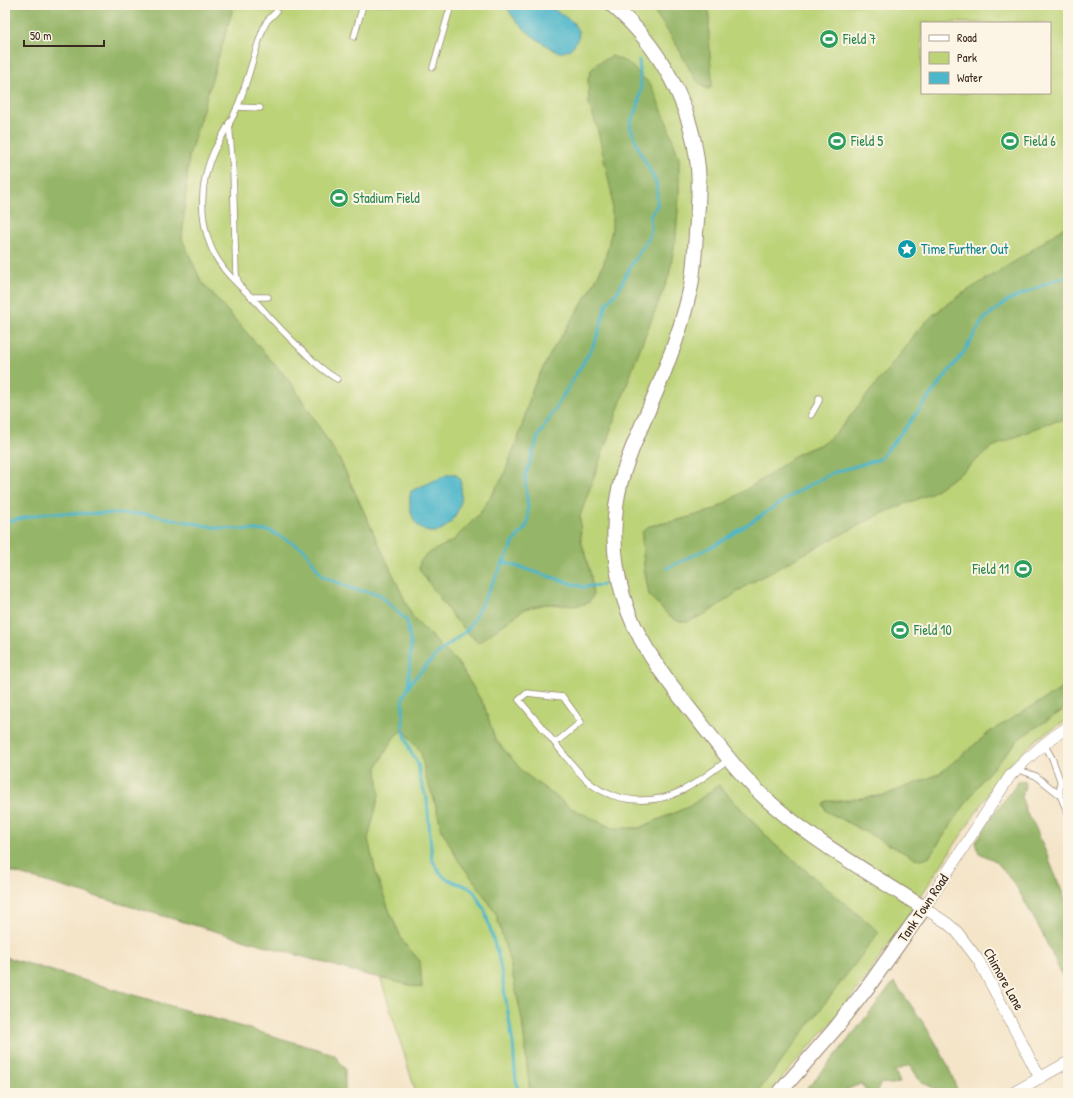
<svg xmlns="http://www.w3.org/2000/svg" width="1073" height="1098" font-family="'Patrick Hand',sans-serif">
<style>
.green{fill:#bcd378;stroke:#7c7e4b;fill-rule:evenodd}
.forest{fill:#95b568;stroke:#687043}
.water{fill:#4cb6ca;stroke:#447074}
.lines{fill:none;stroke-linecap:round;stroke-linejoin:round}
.stream{stroke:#4cb6ca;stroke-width:3}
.service-casing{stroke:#988773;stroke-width:7}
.minor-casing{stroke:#988773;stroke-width:12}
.tertiary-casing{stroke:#988773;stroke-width:16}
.service{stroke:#fff;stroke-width:5.5}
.minor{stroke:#fff;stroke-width:11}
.tertiary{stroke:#fff;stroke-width:14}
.labels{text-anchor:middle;stroke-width:4;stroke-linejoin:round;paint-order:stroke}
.leisure-label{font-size:14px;fill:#27864d;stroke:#fcf5e5;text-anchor:start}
.culture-label{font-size:14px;fill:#0d838f;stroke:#fcf5e5;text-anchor:start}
.street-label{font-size:14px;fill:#3b2a1e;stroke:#fcf5e5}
</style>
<rect width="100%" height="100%" fill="#fcf5e5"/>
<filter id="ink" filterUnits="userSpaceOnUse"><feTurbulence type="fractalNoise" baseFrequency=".025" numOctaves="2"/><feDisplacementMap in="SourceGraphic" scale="8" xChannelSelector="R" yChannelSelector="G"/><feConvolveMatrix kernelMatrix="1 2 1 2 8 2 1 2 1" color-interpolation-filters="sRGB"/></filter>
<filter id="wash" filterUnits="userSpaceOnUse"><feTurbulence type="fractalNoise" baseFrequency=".012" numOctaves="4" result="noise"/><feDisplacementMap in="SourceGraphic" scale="16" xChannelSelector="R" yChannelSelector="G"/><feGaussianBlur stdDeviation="0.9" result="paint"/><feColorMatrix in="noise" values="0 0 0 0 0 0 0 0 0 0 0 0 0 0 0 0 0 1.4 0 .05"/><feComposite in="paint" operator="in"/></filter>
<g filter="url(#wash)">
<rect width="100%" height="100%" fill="#f4e4c8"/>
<path class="green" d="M223,5H1068V720L1038,738L1005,769L867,977L831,1023L769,1093H416L295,700L129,226ZM922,23H1050V93H922Z"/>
<g class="forest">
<path d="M5,5H234L189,156L182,239L201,281L292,384L340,460L413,618L458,663L484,705L495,739L524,773L571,808L612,828H639L690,806L719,785L773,843L879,932L757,1093H530L522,1019L510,963L496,914L477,885L458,860L442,830L434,799L426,778L421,753L403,729L394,737L377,767L379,795L368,839L376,874L389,910L403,942L420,961L422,988L359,973L5,870Z"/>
<path d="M650,5H709V43L712,79L711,87L708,89C693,83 684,57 676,44C668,31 659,18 650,5Z"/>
<path d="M612,56L628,63L651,85L665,118L679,158V197L676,236L669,276L639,351L580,516L581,540L591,576L593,596L588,603L575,606L546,604L525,609L478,643L454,618L419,569L420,561L427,554L454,540L480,513L503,477L520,433L533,387L553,349L589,293L604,263L612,230V195L597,127L589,104L588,79L591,70L598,63Z"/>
<path d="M1068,227V418L1046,424L992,447L962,472L930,494L883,513L811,550L749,584L707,613L687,622L677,621L669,616L649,595L644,567L642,539V532L649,526L675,521L714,510L766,477L799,453L824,443L839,430L906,347L917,331L933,315L962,294L1022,257L1063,228Z"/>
<path d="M1068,685V707L1021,737L981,781L930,856L922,859L914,858L826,811L823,804L826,801H839L885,795L939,774L991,731Z"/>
<path d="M1019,781L1026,782L1022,798L1026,812L1035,826L1068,906V988L1041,931L1016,886L996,861L979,853L976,842L993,815Z"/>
<path d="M5,957L334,1054L345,1069V1093H5Z"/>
<path d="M894,982C919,1016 944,1049 957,1090L952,1093L937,1090L920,1081L910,1065L895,1071L900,1083L891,1084L881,1083L876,1093L867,1091L861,1084L838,1093H803L832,1060Z"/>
</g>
<g class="water">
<path d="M506,5H547L573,22L579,33C578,44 567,56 556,51C539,42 513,23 506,5Z"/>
<path d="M449,474H455L460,478C461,485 462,493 461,500C459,514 446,534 429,532C412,529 407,505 411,491Z"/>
</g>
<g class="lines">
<g class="stream">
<path d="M652,7L653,5"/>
<path d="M5,522L46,513L147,514L218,528L270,531L304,549L322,576L353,589L379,594L407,621L411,645L408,689"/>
<path d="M503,562L583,587L603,585"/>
<path d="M667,568L719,543L800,490L832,473L880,459L905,428L964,352L983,320L1007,301L1057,279L1068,276"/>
<path d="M518,1093L515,1072L513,1043L499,959L485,911L474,892L470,888L445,878L438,870L432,859L427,800L420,779L418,764L410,751L403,729V697L413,680L439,652L465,632L470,626L515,540L526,527L528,520V509L525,477L538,437L592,348L598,334L607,303L618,291L629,269L649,237L651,229L650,216L657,206V186L654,178L640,152L630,126L631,121L638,107L641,87L639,60"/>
</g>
</g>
</g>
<g filter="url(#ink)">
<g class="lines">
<defs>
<g id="service">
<path d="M276,12L267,21L264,27C253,54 248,83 236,110C230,124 221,137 214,151C197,187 198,236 224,269C234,282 247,292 258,304C272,320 286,335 302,350C313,361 323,371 337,379"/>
<path d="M354,37L363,5"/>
<path d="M433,67L451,5"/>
<path d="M237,107L260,108"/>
<path d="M229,123L233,171L236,274L239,284"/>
<path d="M252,297H268"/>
<path d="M811,415L819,401V398"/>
<path d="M555,743L581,722L563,697L527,693L519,700C534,717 548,735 562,752C571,763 580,775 591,784C616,803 653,805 681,791C698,783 714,770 729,759"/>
<path d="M1017,769L1036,776L1060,795V780L1052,758L1044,744"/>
<path d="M1060,795L1068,814"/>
</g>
<g id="minor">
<path d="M1040,1078L979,961L957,932L947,923L924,908L1010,776C1028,757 1046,741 1068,727"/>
<path d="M1013,1093L1068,1062"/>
</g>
<path id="tertiary" d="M612,5C660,46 692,105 698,168C700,189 698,211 696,233C695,250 694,269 691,286C685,313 677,339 667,364C654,401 635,436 623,474C611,513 612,557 623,596C635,637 659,670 685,703C713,738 739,776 773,805C819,845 873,875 924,908L870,984L835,1029L779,1093"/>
</defs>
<use href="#service" class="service-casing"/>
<use href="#minor" class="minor-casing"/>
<use href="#tertiary" class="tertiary-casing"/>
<use href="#service" class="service"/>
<use href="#minor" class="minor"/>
<use href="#tertiary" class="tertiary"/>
</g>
</g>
<defs>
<symbol id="stadium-disc" viewBox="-11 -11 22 22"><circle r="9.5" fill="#2e9e5b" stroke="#fcf5e5"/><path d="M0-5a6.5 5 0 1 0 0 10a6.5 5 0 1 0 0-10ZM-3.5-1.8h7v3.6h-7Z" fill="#fff"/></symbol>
<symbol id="sight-disc" viewBox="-11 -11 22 22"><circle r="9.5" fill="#0f9aa8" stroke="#fcf5e5"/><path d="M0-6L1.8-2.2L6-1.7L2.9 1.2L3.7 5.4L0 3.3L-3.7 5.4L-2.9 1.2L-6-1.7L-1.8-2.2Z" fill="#fff"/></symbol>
</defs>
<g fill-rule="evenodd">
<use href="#stadium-disc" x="818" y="28" width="22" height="22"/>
<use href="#stadium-disc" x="826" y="130" width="22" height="22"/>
<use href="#stadium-disc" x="999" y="130" width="22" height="22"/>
<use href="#stadium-disc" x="328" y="187" width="22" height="22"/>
<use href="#sight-disc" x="896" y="238" width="22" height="22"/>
<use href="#stadium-disc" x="1012" y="558" width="22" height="22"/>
<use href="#stadium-disc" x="889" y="619" width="22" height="22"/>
</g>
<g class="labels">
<g class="leisure-label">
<text x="843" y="44">Field 7</text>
<text x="851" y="146">Field 5</text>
<text x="1024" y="146">Field 6</text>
<text x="353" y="203">Stadium Field</text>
<text x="1009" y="574" text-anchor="end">Field 11</text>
<text x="914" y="635">Field 10</text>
</g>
<g class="culture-label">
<text x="921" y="254">Time Further Out</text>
</g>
<g class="street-label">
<text transform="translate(923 908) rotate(-56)" y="5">Tank Town Road</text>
<text transform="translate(1004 979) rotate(61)" y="5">Chimore Lane</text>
</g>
</g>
<rect width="1073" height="1098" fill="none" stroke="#fcf5e5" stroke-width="20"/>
<rect x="921" y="22" width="130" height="72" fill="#fcf5e5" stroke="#afa495"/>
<rect x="929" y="35" width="20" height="6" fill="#ffffff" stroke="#afa495"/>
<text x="957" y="42" font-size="12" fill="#3b2a1e">Road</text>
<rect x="929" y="52" width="20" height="12" fill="#bcd378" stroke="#afa495"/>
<text x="957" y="62" font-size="12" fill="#3b2a1e">Park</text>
<rect x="929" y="72" width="20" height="12" fill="#4cb6ca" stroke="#afa495"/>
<text x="957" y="82" font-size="12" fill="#3b2a1e">Water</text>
<path d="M24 40v6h80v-6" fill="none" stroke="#3b2a1e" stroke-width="2"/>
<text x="30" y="40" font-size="12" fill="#3b2a1e" stroke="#fcf5e5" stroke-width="3" paint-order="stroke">50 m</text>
</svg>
